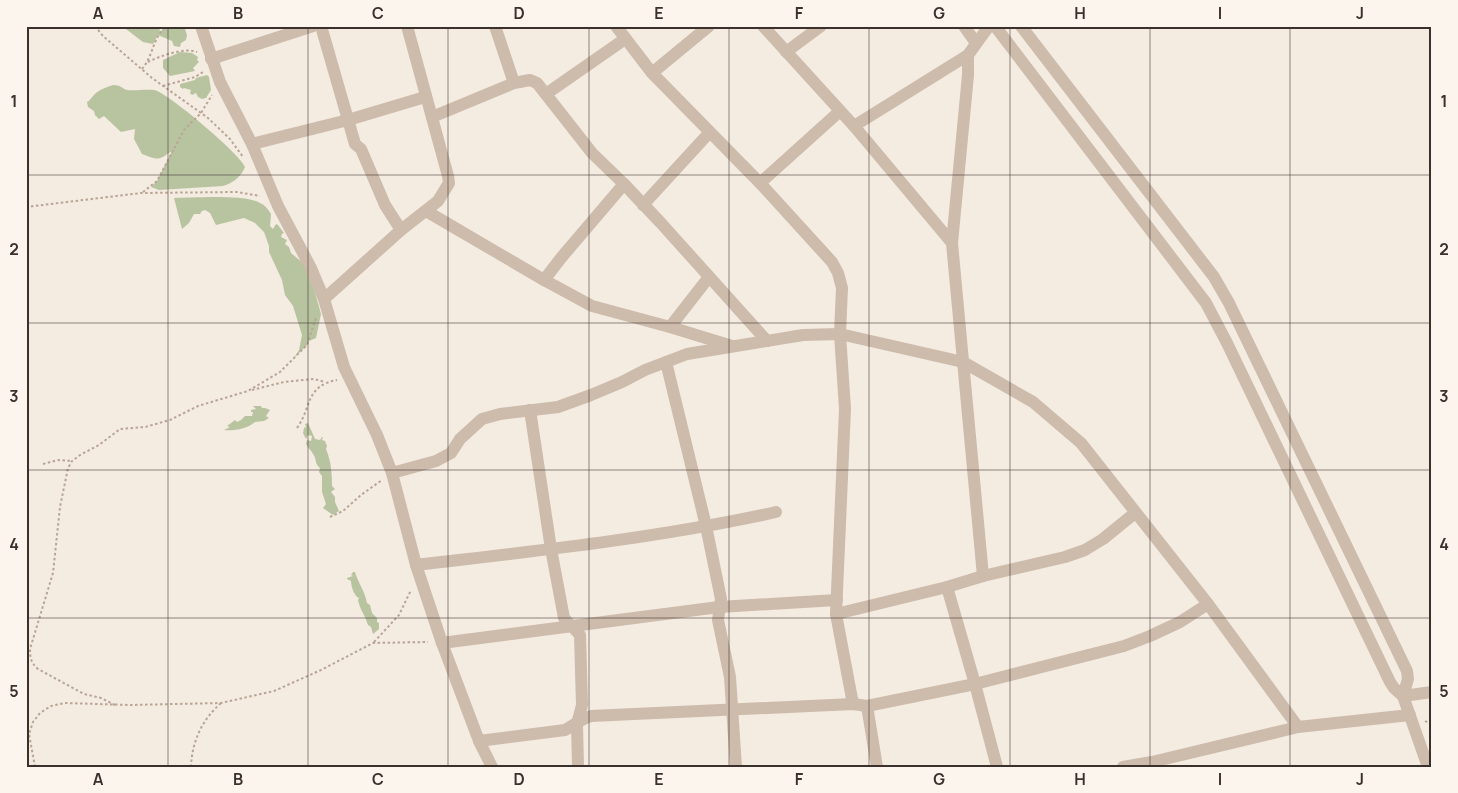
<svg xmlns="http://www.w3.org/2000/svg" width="1458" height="793" font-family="Manrope,sans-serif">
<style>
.green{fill:#b8c4a0}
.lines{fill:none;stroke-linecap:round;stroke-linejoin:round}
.path{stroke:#b9a596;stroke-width:2;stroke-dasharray:2.5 2.5;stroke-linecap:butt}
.minor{stroke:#cdbbac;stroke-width:12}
.grid{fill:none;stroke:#3b302b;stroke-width:1;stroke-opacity:0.55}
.neatline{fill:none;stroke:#3b302b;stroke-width:2}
.grid-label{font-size:16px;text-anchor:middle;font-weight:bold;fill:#3b302b}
</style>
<rect width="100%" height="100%" fill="#f4ebe1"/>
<g class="green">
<path d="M122,26H159L160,32L166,26H184L187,35L186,40L181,43L180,47L174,46L172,41L158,35L153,44L143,42Z"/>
<path d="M180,52L192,53L198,57L197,60L199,62L193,68L195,71L170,76L163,68V60Z"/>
<path d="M207,75L209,77L211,90L206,98L202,99L198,97L196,93L192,95L190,93L191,90L184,88L183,89L180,87V84L195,80L196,78Z"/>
<path d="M113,85C121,85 121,88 127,90C134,91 146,89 154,90C167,92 240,154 245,167C241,177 233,183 223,186L159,190L151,187L157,181L172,151C158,160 160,161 142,154L134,139L135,129L121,132L104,116L99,119L95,115L94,111L88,107L87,102C91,100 92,96 96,93C101,89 107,87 113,85Z"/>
<path d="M174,198C194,198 244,194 260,203C265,205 268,209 271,214L270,226L273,229L276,224L278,225L284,233L282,234L281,237L287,240L285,244L289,247L291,253L303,263L314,289L321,314L316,338L309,341L307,345L294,358L299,350L302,335L293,306L285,295L282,280L269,252V246L264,232L255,223L244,218L216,225L210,213L205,210L202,211L200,214H194L189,223L182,229Z"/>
<path d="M253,406H261L262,408H265L270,410L266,416L269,418L264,421L255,422C247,429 234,431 224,430L230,427L227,426L235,420L237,422L241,420L245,416H252L253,412H251V410L256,409Z"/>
<path d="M308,423L315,439L320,440L322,437H323L322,440L325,441L327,446L326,449C331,461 332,473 332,486L335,489L331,492L335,497V502L339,511L333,515L323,508L326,504L322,492V476L319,472L320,468C314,463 317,459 313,454C311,450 308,448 306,444L307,440L311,441L312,436L308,435L306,439L303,433L304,428L306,427L305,424Z"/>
<path d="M353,572H355C358,583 365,591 367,603L370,605L372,613L377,618V622L379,623V629L373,634L371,627L368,625C365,615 360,610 358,600L359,598C354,596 351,586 351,581L347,579V578L353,576L351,575Z"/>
</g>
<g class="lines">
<g class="path">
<path d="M95,26L103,36L152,78L208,118L230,139L243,157"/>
<path d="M148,62C159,56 186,47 197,52"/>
<path d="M142,69C154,55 151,41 166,26"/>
<path d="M163,86L195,77L203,72"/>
<path d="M143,192L157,181L184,130L201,113L212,95"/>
<path d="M26,207L141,193L237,192L260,196"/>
<path d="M252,390L284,382L314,379L325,382"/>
<path d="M297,428C312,407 305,386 337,380"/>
<path d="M43,464L58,460L72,461"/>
<path d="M330,517L343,511L361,495L382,480"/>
<path d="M374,642L399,615L411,590"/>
<path d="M115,705L101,698L84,694L38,669C31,663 30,658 30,649L53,573L60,507L68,468L72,461L80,455L99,445L120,429L145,427L170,420L198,406L248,391L280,372L307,345L316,318"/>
<path d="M1425,721L1432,725"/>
<path d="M35,767L29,734L33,722L40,713L51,706L65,703L130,705L221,703L274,691L321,670L373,643L428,642"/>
<path d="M191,767C192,741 202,720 221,703"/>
</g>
<g class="minor">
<path d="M201,26L220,82L252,144L278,206L311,268L324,299L344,367L377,435L392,473L416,565L442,643L479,741L492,767"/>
<path d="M321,26L355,144L361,149L385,205L401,230"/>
<path d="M495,26L514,83"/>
<path d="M616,26L652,73L760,183L832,262L838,273L842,288L840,334L845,409L836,614L853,704"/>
<path d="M763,26L854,126L952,243L968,75V55L989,26"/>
<path d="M964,26L976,43"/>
<path d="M995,26L1206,303L1227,343L1390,682L1394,688L1403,696L1428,767"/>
<path d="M1021,26L1214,277L1229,303L1407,671L1408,679L1403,696"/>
<path d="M786,52L821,26"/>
<path d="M211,59L313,26"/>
<path d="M652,73L709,26"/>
<path d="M546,94L625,39"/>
<path d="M432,117L514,83L530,80L537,83L592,153L624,184L660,222L767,341"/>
<path d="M854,126L968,55"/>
<path d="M252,144L348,120L425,97"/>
<path d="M760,183L840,111"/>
<path d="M624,184L561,258L544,280L592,306L670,327L732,346"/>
<path d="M643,205L709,133"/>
<path d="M426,211L544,280"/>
<path d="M952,243L983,576"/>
<path d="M324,299L401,230L438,201L449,183L448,176L407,26"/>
<path d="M670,327L709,277"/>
<path d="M666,362L706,526L721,599L718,620L730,677L736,767"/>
<path d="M530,410L551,549L564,618L580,635L582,705L577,724L578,767"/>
<path d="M392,473L436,461L451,453L460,439L482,419L500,414L558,407L591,395L622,382L645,370L687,354L803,335L840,334L963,362L1033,402L1081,443L1208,604L1298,727"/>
<path d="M416,565C536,551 658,538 776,512"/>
<path d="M947,587L975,684L997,767"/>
<path d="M836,614L947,587L983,576L1065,557L1085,550L1103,539L1135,513"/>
<path d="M442,643L719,607L837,600"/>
<path d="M1403,696L1432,692"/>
<path d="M867,706L877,767"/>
<path d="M479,741L565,730C574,725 581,719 591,716L853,704L867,706L975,684L1124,646L1150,636L1180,622L1208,604"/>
<path d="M1123,767L1152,762L1298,727L1410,715"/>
</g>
</g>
<path class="grid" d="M168,26V767M308,26V767M448,26V767M589,26V767M729,26V767M869,26V767M1010,26V767M1150,26V767M1290,26V767M26,175H1432M26,323H1432M26,470H1432M26,618H1432"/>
<rect width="1458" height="793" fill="none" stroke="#fbf5ee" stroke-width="55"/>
<rect x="28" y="28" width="1402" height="738" class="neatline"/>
<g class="grid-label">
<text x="98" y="19">A</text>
<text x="238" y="19">B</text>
<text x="378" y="19">C</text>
<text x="519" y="19">D</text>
<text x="659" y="19">E</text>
<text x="799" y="19">F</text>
<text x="939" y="19">G</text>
<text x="1080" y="19">H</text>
<text x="1220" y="19">I</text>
<text x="1360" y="19">J</text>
<text x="14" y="107">1</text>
<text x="1444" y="107">1</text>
<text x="14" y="255">2</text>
<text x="1444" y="255">2</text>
<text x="14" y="402">3</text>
<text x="1444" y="402">3</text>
<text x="14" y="550">4</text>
<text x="1444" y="550">4</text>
<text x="14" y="697">5</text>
<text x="1444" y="697">5</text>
<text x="98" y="785">A</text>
<text x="238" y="785">B</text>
<text x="378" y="785">C</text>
<text x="519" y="785">D</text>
<text x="659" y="785">E</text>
<text x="799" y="785">F</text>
<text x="939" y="785">G</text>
<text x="1080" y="785">H</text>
<text x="1220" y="785">I</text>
<text x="1360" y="785">J</text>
</g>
</svg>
